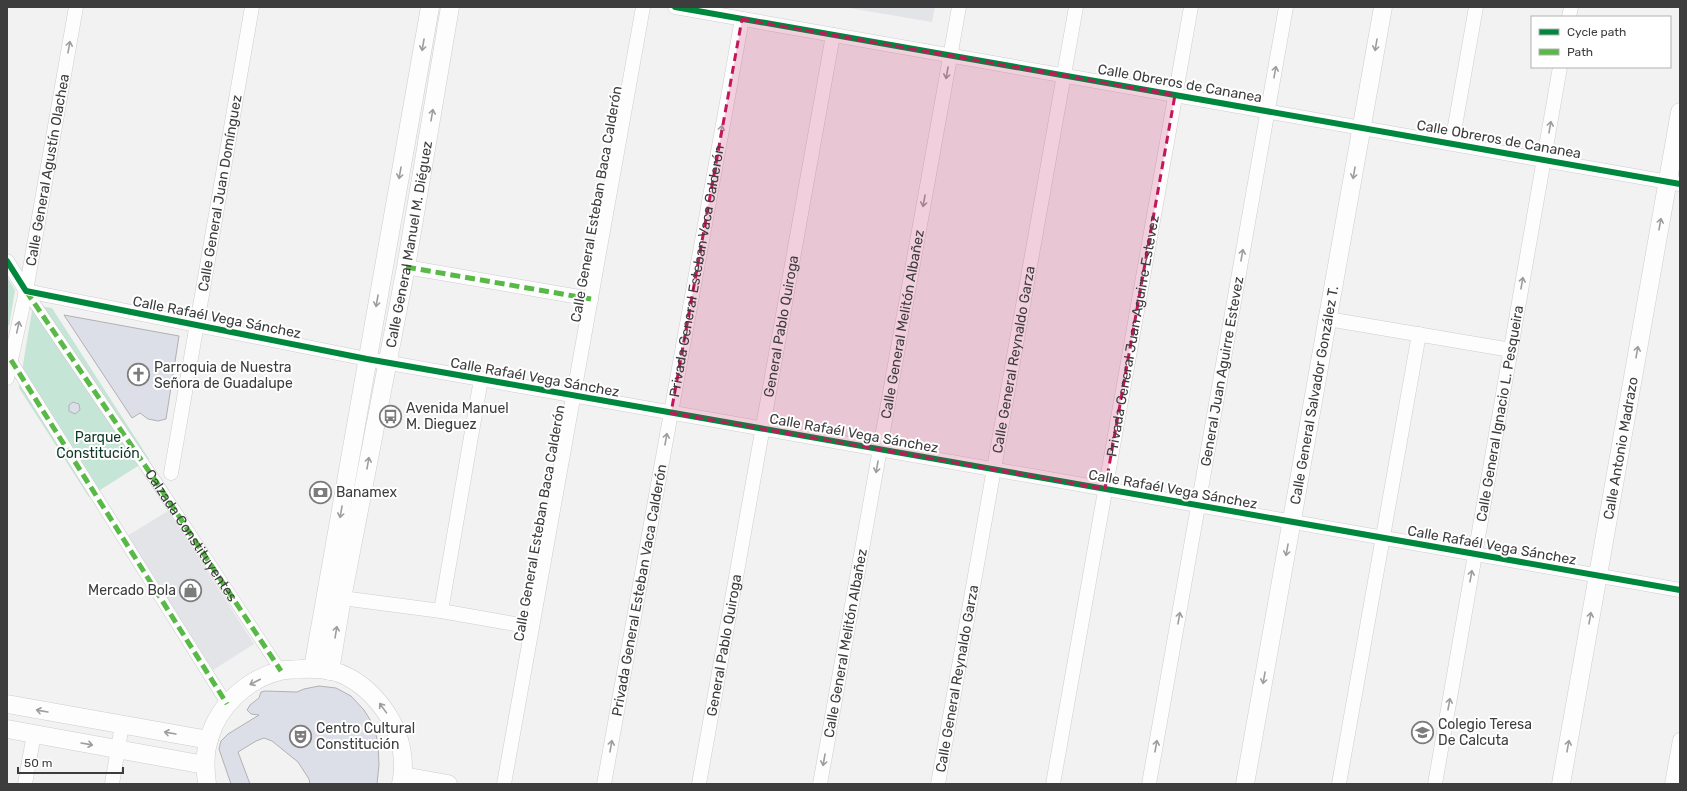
<svg xmlns="http://www.w3.org/2000/svg" width="1687" height="791" font-family="Rubik,sans-serif">
<style>
.built{fill:#e3e4e8}
.green{fill:#c5e6d6}
.building{fill:#dddfe8;stroke:#b1b1b1}
.lines{fill:none;stroke-linecap:round;stroke-linejoin:round}
.pedestrian-casing{stroke:#cdcdce;stroke-width:12}
.minor-casing{stroke:#cdcdce;stroke-width:15}
.tertiary-casing{stroke:#cdcdce;stroke-width:19}
.pedestrian{stroke:#fdfdfd;stroke-width:11}
.minor{stroke:#fdfdfd;stroke-width:14}
.tertiary{stroke:#fdfdfd;stroke-width:18}
.quiet{stroke:#58b947;stroke-width:5;stroke-dasharray:10 5;stroke-linecap:butt}
.cycleway-casing{stroke:#fff;stroke-width:8}
.cycleway{stroke:#00873e;stroke-width:6}
.oneway{stroke:#9d9d9d}
.marked{fill:#c2185b;fill-opacity:0.2;stroke:#c2185b;stroke-width:3;stroke-dasharray:8 5;stroke-linejoin:round}
.labels{text-anchor:middle;stroke-width:4;stroke-linejoin:round;paint-order:stroke}
.street-label{font-size:14px;fill:#3d3d3d;stroke:#fff}
.poi-label{font-size:14px;fill:#3d3d3d;stroke:#fff;text-anchor:start}
.park-label{font-size:14px;fill:#0f3928;stroke:#fff}
</style>
<rect width="100%" height="100%" fill="#f2f2f2"/>
<g class="built">
<path d="M843,7H935L932,22Z"/>
<path d="M168,511L254,644L213,670L127,536Z"/>
</g>
<g class="green">
<path d="M7,277L15,290L9,326L7,323Z"/>
<path d="M33,305L52,308L149,459L89,497L19,388Z"/>
</g>
<g class="building">
<path d="M64,315L179,336L166,419L158,421L148,419L140,413L132,418Z"/>
<path d="M73,402L79,404L80,410L75,414L69,411V405Z"/>
<path d="M319,686L336,688L351,696L364,710L374,726L378,744L379,765L377,784H310L309,779L298,762L272,741L264,738L256,741L238,752L250,784H231L219,749L221,741L228,734L259,715L251,714L247,710L250,705L259,698L261,692L265,691L297,692L304,689Z"/>
</g>
<g class="lines">
<defs>
<g id="pedestrian">
<path id="s1" d="M26,291L157,483L281,671"/>
<path d="M11,360L227,704"/>
</g>
<g id="minor">
<path d="M675,7L1680,184"/>
<path d="M1569,17L1571,7"/>
<path d="M1452,143L1476,7"/>
<path d="M7,261L26,291L367,359L1680,590"/>
<path d="M406,267L591,299"/>
<path d="M1328,319L1511,350"/>
<path id="s2" d="M7,378L26,291L76,7"/>
<path id="s3" d="M171,473L252,7"/>
<path d="M342,598L441,611L532,627"/>
<path d="M441,611L481,379"/>
<path d="M25,784L34,734"/>
<path d="M112,784L122,725"/>
<path d="M504,784L643,7"/>
<path id="s4" d="M604,784L742,19"/>
<path id="s5" d="M699,784L833,35"/>
<path id="s6" d="M820,784L959,7"/>
<path id="s7" d="M938,784L1076,7"/>
<path id="s8" d="M1053,784L1191,7"/>
<path id="s9" d="M1149,784L1286,7"/>
<path d="M1339,784L1419,334"/>
<path id="s10" d="M1435,784L1560,67"/>
<path d="M1672,784L1680,740"/>
</g>
<g id="tertiary">
<path d="M313,668L430,7"/>
<path id="s11" d="M330,671L342,598L406,267L450,7"/>
<path d="M7,704L209,740"/>
<path d="M7,729L205,765"/>
<path d="M403,776L448,784"/>
<path d="M207,784C205,769 204,754 209,739C218,706 247,679 280,671C287,669 295,670 301,669C317,668 334,669 348,677C365,686 379,701 389,717C401,737 406,761 401,784"/>
<path id="s12" d="M1245,784L1383,7"/>
<path id="s13" d="M1561,784L1680,112"/>
</g>
</defs>
<use href="#pedestrian" class="pedestrian-casing"/>
<use href="#minor" class="minor-casing"/>
<use href="#tertiary" class="tertiary-casing"/>
<use href="#pedestrian" class="pedestrian"/>
<use href="#minor" class="minor"/>
<use href="#tertiary" class="tertiary"/>
<g class="quiet">
<path d="M406,267L591,299"/>
<path d="M26,291L157,483L281,671"/>
<path d="M11,360L227,704"/>
</g>
<defs>
<g id="cycleway">
<path d="M675,7L1680,184"/>
<path d="M7,261L26,291L367,359L1680,590"/>
</g>
</defs>
<use href="#cycleway" class="cycleway-casing"/>
<use href="#cycleway" class="cycleway"/>
</g>
<defs><path id="oneway-shaft" d="M-6 0H5M1.5-3L5.5 0L1.5 3" fill="none" stroke-width="1.6" stroke-linecap="round" stroke-linejoin="round"/></defs>
<g class="oneway">
<use href="#oneway-shaft" transform="translate(423 45) rotate(100)"/>
<use href="#oneway-shaft" transform="translate(1376 45) rotate(100)"/>
<use href="#oneway-shaft" transform="translate(69 47) rotate(-80)"/>
<use href="#oneway-shaft" transform="translate(1275 72) rotate(-80)"/>
<use href="#oneway-shaft" transform="translate(947 73) rotate(100)"/>
<use href="#oneway-shaft" transform="translate(432 115) rotate(-80)"/>
<use href="#oneway-shaft" transform="translate(1550 127) rotate(-80)"/>
<use href="#oneway-shaft" transform="translate(721 131) rotate(-80)"/>
<use href="#oneway-shaft" transform="translate(400 173) rotate(100)"/>
<use href="#oneway-shaft" transform="translate(1354 173) rotate(100)"/>
<use href="#oneway-shaft" transform="translate(924 201) rotate(100)"/>
<use href="#oneway-shaft" transform="translate(1660 224) rotate(-80)"/>
<use href="#oneway-shaft" transform="translate(1242 255) rotate(-80)"/>
<use href="#oneway-shaft" transform="translate(1522 283) rotate(-80)"/>
<use href="#oneway-shaft" transform="translate(377 301) rotate(100)"/>
<use href="#oneway-shaft" transform="translate(18 327) rotate(-78)"/>
<use href="#oneway-shaft" transform="translate(1637 352) rotate(-80)"/>
<use href="#oneway-shaft" transform="translate(666 439) rotate(-80)"/>
<use href="#oneway-shaft" transform="translate(368 463) rotate(-80)"/>
<use href="#oneway-shaft" transform="translate(877 467) rotate(100)"/>
<use href="#oneway-shaft" transform="translate(341 512) rotate(100)"/>
<use href="#oneway-shaft" transform="translate(1287 550) rotate(100)"/>
<use href="#oneway-shaft" transform="translate(1471 576) rotate(-80)"/>
<use href="#oneway-shaft" transform="translate(1179 618) rotate(-80)"/>
<use href="#oneway-shaft" transform="translate(1590 618) rotate(-80)"/>
<use href="#oneway-shaft" transform="translate(336 632) rotate(-81)"/>
<use href="#oneway-shaft" transform="translate(1264 678) rotate(100)"/>
<use href="#oneway-shaft" transform="translate(255 682) rotate(153)"/>
<use href="#oneway-shaft" transform="translate(1449 704) rotate(-80)"/>
<use href="#oneway-shaft" transform="translate(383 708) rotate(-126)"/>
<use href="#oneway-shaft" transform="translate(42 711) rotate(-170)"/>
<use href="#oneway-shaft" transform="translate(170 733) rotate(-170)"/>
<use href="#oneway-shaft" transform="translate(87 744) rotate(10)"/>
<use href="#oneway-shaft" transform="translate(611 746) rotate(-80)"/>
<use href="#oneway-shaft" transform="translate(1156 746) rotate(-80)"/>
<use href="#oneway-shaft" transform="translate(1568 746) rotate(-80)"/>
<use href="#oneway-shaft" transform="translate(824 760) rotate(100)"/>
</g>
<path class="marked" d="M742,19L1175,95L1105,489L671,413Z"/>
<defs>
<symbol id="church-ring" viewBox="-11 -11 22 22"><circle r="9.5" fill="#fff" stroke="#7c7c7c" stroke-width="1.5"/><path d="M-1.2-6h2.4v3.5h3.3v2.4h-3.3V6h-2.4V-.1h-3.3v-2.4h3.3Z" fill="#7c7c7c"/></symbol>
<symbol id="bus-ring" viewBox="-11 -11 22 22"><circle r="9.5" fill="#fff" stroke="#7c7c7c" stroke-width="1.5"/><path d="M-5-6H5V4H4V6H2V4H-2V6H-4V4H-5ZM-3.5-4V0h7V-4ZM-3.5 1.2v1.5H-2V1.2ZM2 1.2v1.5H3.5V1.2Z" fill="#7c7c7c"/></symbol>
<symbol id="bank-ring" viewBox="-11 -11 22 22"><circle r="9.5" fill="#fff" stroke="#7c7c7c" stroke-width="1.5"/><path d="M-6-4H6V4H-6ZM0-2.3a2.3 2.3 0 1 0 0 4.6a2.3 2.3 0 1 0 0-4.6Z" fill="#7c7c7c"/></symbol>
<symbol id="shop-ring" viewBox="-11 -11 22 22"><circle r="9.5" fill="#fff" stroke="#7c7c7c" stroke-width="1.5"/><path d="M-5-2.5h2.3a2.7 3.5 0 0 1 5.4 0H5L5.5 6h-11ZM-1.5-2.5h3a1.5 2.3 0 0 0-3 0Z" fill="#7c7c7c"/></symbol>
<symbol id="school-ring" viewBox="-11 -11 22 22"><circle r="9.5" fill="#fff" stroke="#7c7c7c" stroke-width="1.5"/><path d="M0-5L7-2L0 1L-7-2ZM-4 1L0 2.5L4 1V4Q0 6-4 4Z" fill="#7c7c7c"/></symbol>
<symbol id="theatre-ring" viewBox="-11 -11 22 22"><circle r="9.5" fill="#fff" stroke="#7c7c7c" stroke-width="1.5"/><path d="M-5-5.5Q0-4 5-5.5V0Q5 5 0 6Q-5 5-5 0ZM-3.3-2.5H-1v1.5H-3.3ZM1-2.5H3.3v1.5H1ZM-2.8 1Q0 5.5 2.8 1Z" fill="#7c7c7c"/></symbol>
</defs>
<g fill-rule="evenodd">
<use href="#church-ring" x="126" y="362" width="25" height="25"/>
<use href="#bus-ring" x="378" y="404" width="25" height="25"/>
<use href="#bank-ring" x="308" y="480" width="25" height="25"/>
<use href="#shop-ring" x="178" y="578" width="25" height="25"/>
<use href="#school-ring" x="1410" y="720" width="25" height="25"/>
<use href="#theatre-ring" x="288" y="724" width="25" height="25"/>
</g>
<g class="labels">
<g class="street-label">
<text transform="translate(1180 83) rotate(10)" y="5">Calle Obreros de Cananea</text>
<text transform="translate(1499 139) rotate(10)" y="5">Calle Obreros de Cananea</text>
<text dy="5" stroke="none"><textPath href="#s2" startOffset="212">Calle General Agustín Olachea</textPath></text>
<text dy="5" stroke="none"><textPath href="#s3" startOffset="284">Calle General Juan Domínguez</textPath></text>
<text transform="translate(596 204) rotate(-80)" y="5">Calle General Esteban Baca Calderón</text>
<text dy="5" stroke="none"><textPath href="#s11" startOffset="434">Calle General Manuel M. Diéguez</textPath></text>
<text dy="5" stroke="none"><textPath href="#s4" startOffset="521">Privada General Esteban Vaca Calderón</textPath></text>
<text transform="translate(217 317) rotate(11)" y="5">Calle Rafaél Vega Sánchez</text>
<text dy="5" stroke="none"><textPath href="#s6" startOffset="467">Calle General Melitón Albañez</textPath></text>
<text dy="5" stroke="none"><textPath href="#s5" startOffset="465">General Pablo Quiroga</textPath></text>
<text dy="5" stroke="none"><textPath href="#s8" startOffset="455">Privada General Juan Aguirre Estevez</textPath></text>
<text dy="5" stroke="none"><textPath href="#s7" startOffset="431">Calle General Reynaldo Garza</textPath></text>
<text dy="5" stroke="none"><textPath href="#s9" startOffset="419">General Juan Aguirre Estevez</textPath></text>
<text transform="translate(535 377) rotate(10)" y="5">Calle Rafaél Vega Sánchez</text>
<text dy="5" stroke="none"><textPath href="#s12" startOffset="395">Calle General Salvador González T.</textPath></text>
<text dy="5" stroke="none"><textPath href="#s10" startOffset="376">Calle General Ignacio L. Pesqueira</textPath></text>
<text transform="translate(854 433) rotate(10)" y="5">Calle Rafaél Vega Sánchez</text>
<text dy="5" stroke="none"><textPath href="#s13" startOffset="341">Calle Antonio Madrazo</textPath></text>
<text transform="translate(1173 489) rotate(10)" y="5">Calle Rafaél Vega Sánchez</text>
<text transform="translate(539 523) rotate(-80)" y="5">Calle General Esteban Baca Calderón</text>
<text dy="5" stroke="none"><textPath href="#s1" startOffset="295">Calzada Constituyentes</textPath></text>
<text transform="translate(1492 545) rotate(10)" y="5">Calle Rafaél Vega Sánchez</text>
<text dy="5" stroke="none"><textPath href="#s4" startOffset="197">Privada General Esteban Vaca Calderón</textPath></text>
<text dy="5" stroke="none"><textPath href="#s6" startOffset="143">Calle General Melitón Albañez</textPath></text>
<text dy="5" stroke="none"><textPath href="#s5" startOffset="141">General Pablo Quiroga</textPath></text>
<text dy="5" stroke="none"><textPath href="#s7" startOffset="107">Calle General Reynaldo Garza</textPath></text>
</g>
<g class="poi-label">
<text x="154" y="372">Parroquia de Nuestra<tspan x="154" dy="16">Señora de Guadalupe</tspan></text>
<text x="406" y="413">Avenida Manuel<tspan x="406" dy="16">M. Dieguez</tspan></text>
<text x="336" y="497">Banamex</text>
<text x="176" y="595" text-anchor="end">Mercado Bola</text>
<text x="1438" y="729">Colegio Teresa<tspan x="1438" dy="16">De Calcuta</tspan></text>
<text x="316" y="733">Centro Cultural<tspan x="316" dy="16">Constitución</tspan></text>
</g>
<g class="park-label">
<text x="98" y="442">Parque<tspan x="98" dy="16">Constitución</tspan></text>
</g>
</g>
<rect width="1687" height="791" fill="none" stroke="#3d3d3d" stroke-width="16"/>
<rect x="1531" y="16" width="140" height="52" fill="#ffffff" stroke="#b1b1b1"/>
<rect x="1539" y="29" width="20" height="6" fill="#00873e" stroke="#b1b1b1"/>
<text x="1567" y="36" font-size="12" fill="#3d3d3d">Cycle path</text>
<rect x="1539" y="49" width="20" height="6" fill="#58b947" stroke="#b1b1b1"/>
<text x="1567" y="56" font-size="12" fill="#3d3d3d">Path</text>
<path d="M18 767v6h105v-6" fill="none" stroke="#3d3d3d" stroke-width="2"/>
<text x="24" y="767" font-size="12" fill="#3d3d3d" stroke="#ffffff" stroke-width="3" paint-order="stroke">50 m</text>
</svg>
